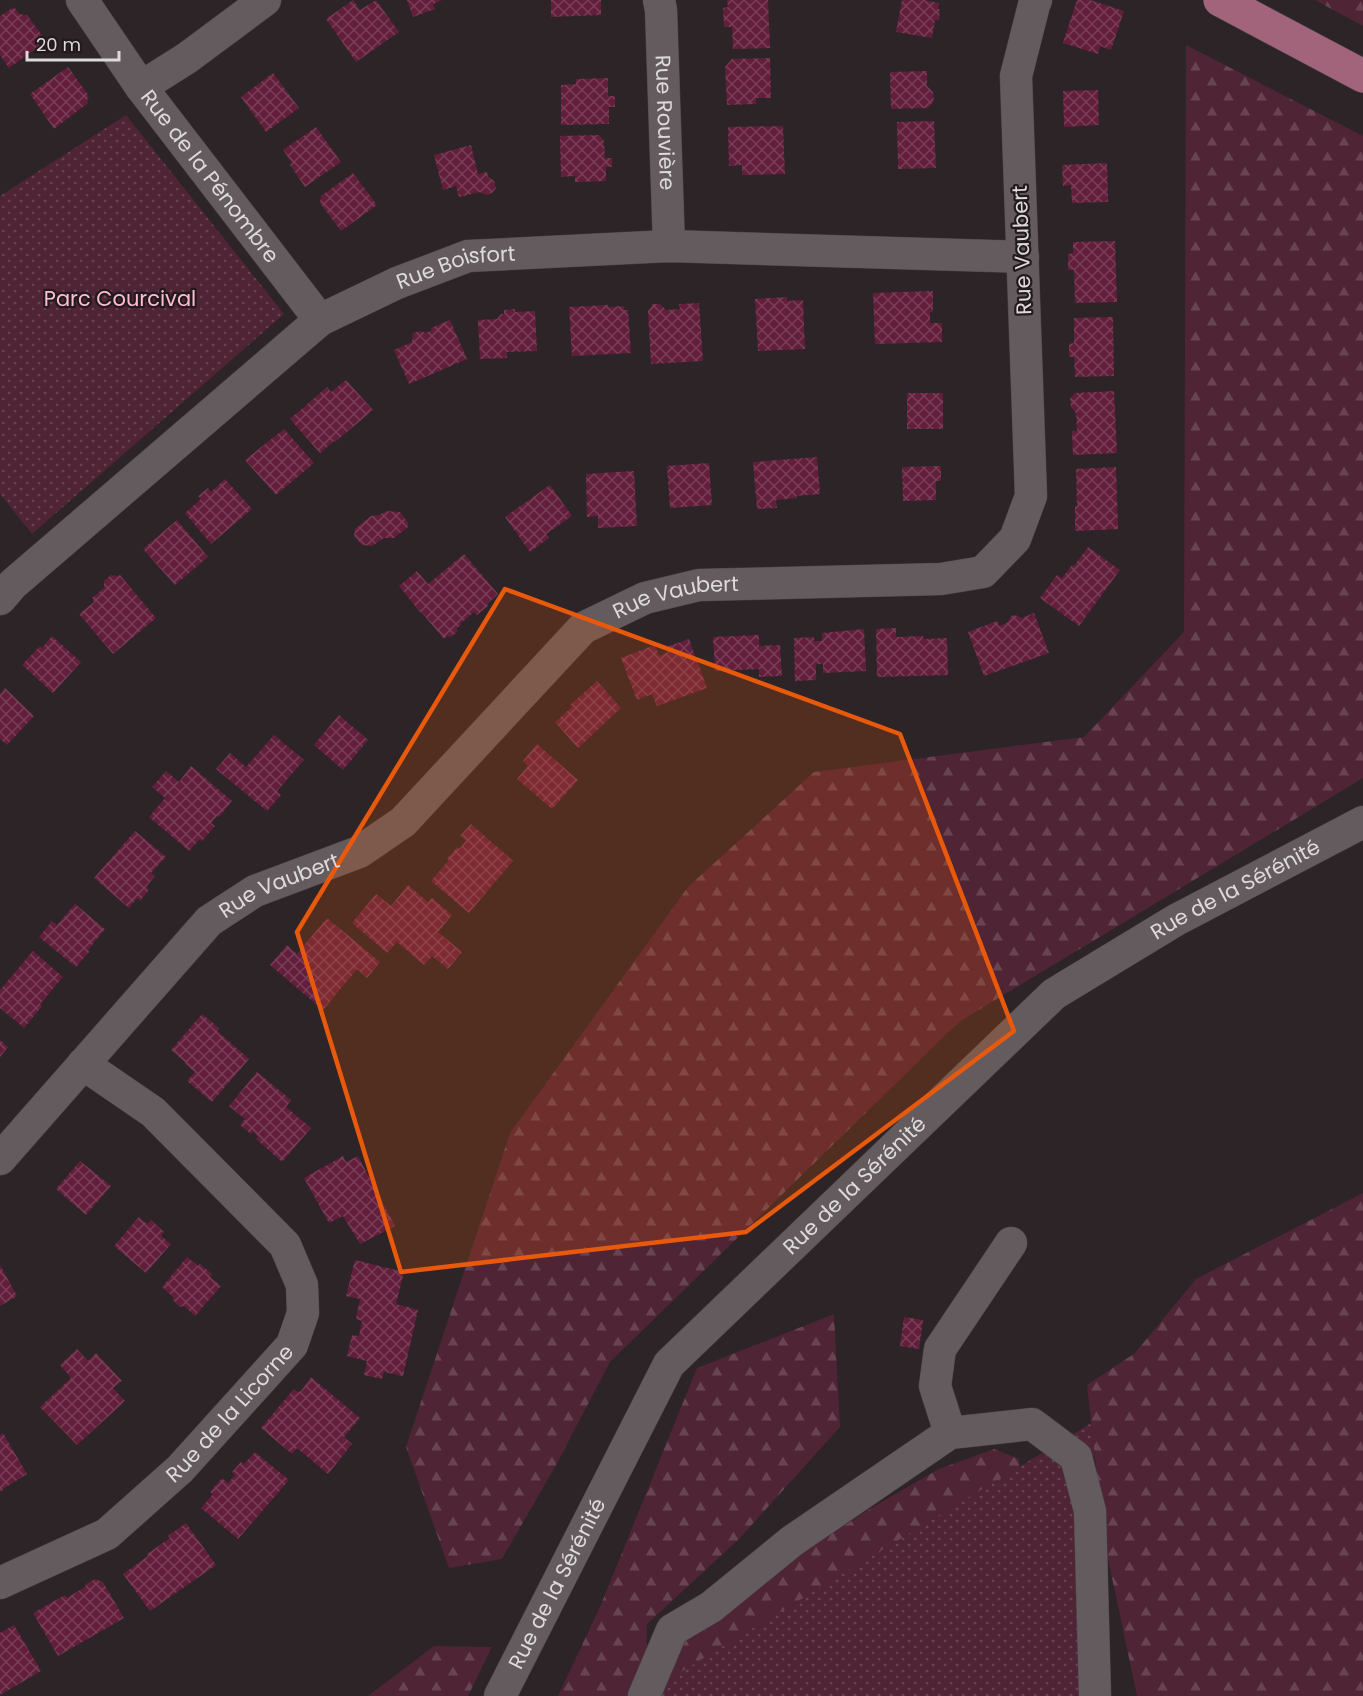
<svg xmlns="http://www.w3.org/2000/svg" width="1363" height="1696" font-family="Poppins,sans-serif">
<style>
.forest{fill:url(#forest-firs)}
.park{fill:url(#park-dots)}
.building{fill:url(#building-cross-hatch)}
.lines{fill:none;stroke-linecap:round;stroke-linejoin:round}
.minor-casing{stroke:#494244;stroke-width:33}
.major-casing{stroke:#494244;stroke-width:34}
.minor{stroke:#645b5e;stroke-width:32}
.major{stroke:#a1647b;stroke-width:33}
.marked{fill:#e8590c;fill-opacity:0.2;stroke:#e8590c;stroke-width:4.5;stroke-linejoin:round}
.labels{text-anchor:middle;stroke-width:4.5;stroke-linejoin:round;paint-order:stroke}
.street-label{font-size:21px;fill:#ded9da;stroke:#221a1d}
.park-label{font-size:21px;fill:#febcd2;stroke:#221a1d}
</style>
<defs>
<pattern id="forest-firs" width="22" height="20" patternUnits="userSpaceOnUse" patternTransform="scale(1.5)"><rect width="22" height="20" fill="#4f2435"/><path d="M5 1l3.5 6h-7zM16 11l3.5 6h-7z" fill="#684352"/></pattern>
<pattern id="park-dots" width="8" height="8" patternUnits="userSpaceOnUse" patternTransform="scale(1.5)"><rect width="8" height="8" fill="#4f2435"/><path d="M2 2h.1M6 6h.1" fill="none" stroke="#684352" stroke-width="1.8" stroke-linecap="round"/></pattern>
<pattern id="building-cross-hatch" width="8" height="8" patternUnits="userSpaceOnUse" patternTransform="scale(1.5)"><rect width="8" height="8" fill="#631e3c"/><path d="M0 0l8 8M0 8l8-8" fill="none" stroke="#793e58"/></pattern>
</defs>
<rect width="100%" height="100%" fill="#2c2426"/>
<g class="forest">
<path d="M1315,0H1363V26Z"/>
<path d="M1186,45L1363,136V778L959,1022L610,1362L556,1465L502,1559L449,1568L406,1447L510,1133L688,887L814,772L1084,737L1184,632Z"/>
<path d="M1363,1193V1696H1137L1104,1540L1087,1385L1135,1353L1196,1279Z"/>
<path d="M834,1314L840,1427L739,1539L647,1624L646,1660L628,1696H558L600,1607L697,1368Z"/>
<path d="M994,1449L1019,1459L1027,1546L651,1696L670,1651L750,1586L876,1505L939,1469Z"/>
<path d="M434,1646L492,1647L468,1696H368Z"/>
</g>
<g class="park">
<path d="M126,115L284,314L32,534L0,494V196Z"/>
<path d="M1093,1422L1102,1696H641Z"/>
</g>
<g class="building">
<path d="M353,0L360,10L376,0L399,32L356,62L326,19Z"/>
<path d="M407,0H442L433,4L435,9L413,17Z"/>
<path d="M551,0H601V15L551,17Z"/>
<path d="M727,0H768L770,48L733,49L732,27H724L723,8L728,7Z"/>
<path d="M902,0H924L939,3L938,9H940L939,20H935L932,38L896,32Z"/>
<path d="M1077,0H1090L1124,11L1111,50L1100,46L1098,54L1063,43Z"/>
<path d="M14,7L19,14L27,15L46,41L9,68L0,55V16Z"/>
<path d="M770,58L771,98H756V104L727,105L725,67L732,59Z"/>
<path d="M68,67L89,96L87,100L88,103L54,129L30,94Z"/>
<path d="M927,71V86L933,92L934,101L928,108L891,109L890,72Z"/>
<path d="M273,73L299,108L266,132L241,97Z"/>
<path d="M608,78V96H615V107H609V124L561,125V85L576,84V79Z"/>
<path d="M1098,90L1099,125L1064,127L1063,91Z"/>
<path d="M934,121L936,168L898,169L897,122Z"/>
<path d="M783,126L785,174L742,175V165L729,166L728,127Z"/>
<path d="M316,127L341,162L305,187L290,165L292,163L283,150Z"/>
<path d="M599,135L604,141L605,158H612V167H606V181L575,182V176L561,177L560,136Z"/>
<path d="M471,145L478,174L487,172L488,177L494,181L496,188L492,193L486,195L480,192L459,197L456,186L443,190L434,155Z"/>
<path d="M1107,163L1108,202L1072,203L1071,185L1063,186L1062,165Z"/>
<path d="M353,173L377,205L341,231L320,203L321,196Z"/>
<path d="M1115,241L1117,302L1075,303L1074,270H1068V254L1073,253V242Z"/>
<path d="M933,291V312H930V323H942V342L875,344L873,293Z"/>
<path d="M787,297V301L803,300L805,349L758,351L755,299Z"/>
<path d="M699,303L703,361L651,364L648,311L653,304H660L666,310L680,309L679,304Z"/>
<path d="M608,305V307L624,306V310H628L631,353L572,356L569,307Z"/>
<path d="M515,309V312L535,311L537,351L507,352V358L480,359L478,320L497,319L501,314H504V310Z"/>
<path d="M1113,317L1114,376L1075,377L1074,357H1069V344L1074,343V318Z"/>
<path d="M450,320L467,359L409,384L394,350L412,342L413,333L420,331L426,333L432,330L431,328Z"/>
<path d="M346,380L373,410L335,442L334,441L320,453L290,419L327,387L331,392Z"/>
<path d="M1114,391L1117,453L1073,455L1072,431H1077L1076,413L1071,407L1070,399L1075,393Z"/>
<rect x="907" y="393" width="36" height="36"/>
<path d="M284,429L314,463L276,495L245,460Z"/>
<path d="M817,457L820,494L796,496L797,498L776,500L777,508L757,509L753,462Z"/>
<path d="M709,463L712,505L670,508L667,466Z"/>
<path d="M941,466V481H936V500L903,501L902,467Z"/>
<path d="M1116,467L1118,529L1075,531V506H1077L1076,469Z"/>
<path d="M634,471L637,526L598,528V516L587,517L586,474Z"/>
<path d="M225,479L252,509L211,544L185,513L201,499L198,496L208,488L211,492Z"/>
<path d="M550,485L572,516L546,534L549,538L530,552L505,517Z"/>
<path d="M387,511L400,512L408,523V527L394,538H384L372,546L362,545L354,536L355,529L371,516L379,515Z"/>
<path d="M177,520L208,557L175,585L143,549Z"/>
<path d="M1088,547L1120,570L1079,626L1040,598L1057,575L1062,578L1072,565L1074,566Z"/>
<path d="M464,554L498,594L487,604L488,606L477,615L474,612L460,624L461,625L457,628V632L451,637L447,636L444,639L422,613L420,612L399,586L417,571L428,584Z"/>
<path d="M111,575L118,576L120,575L156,618L113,654L79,614L94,602L92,598L104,588V581Z"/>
<path d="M1034,613L1049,653L984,676L968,632L997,621L999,626L1007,623L1011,616L1015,615L1022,618Z"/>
<path d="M896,628V637L923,636L924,639L947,638L948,675L877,677L876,629Z"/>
<path d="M864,629L866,671L823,673V664H816V680L795,681L794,638L814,637V641H822V633Z"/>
<path d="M759,635V646L780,645L782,676L759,677V669L715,671L713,637Z"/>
<path d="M52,636L81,662L53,693L22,665L40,646L42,648Z"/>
<path d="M689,639L707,688L657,706L652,694L637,700L621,658L655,645L659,656L668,652L666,647Z"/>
<path d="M597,681L621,708L578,748L555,722L572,707L570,705Z"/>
<path d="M5,688L34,716L7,745L0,739V694Z"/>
<path d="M339,715L368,740L343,770L314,745Z"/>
<path d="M274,735L304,760L277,791L281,795L267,811L216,769L230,753L246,767Z"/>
<path d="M537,744L578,780L552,809L517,779L528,766L523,761Z"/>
<path d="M191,766L232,801L219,817L217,816L211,823L215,826L202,841L200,839L189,851L149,817L165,798L152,787L166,771L179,782Z"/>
<path d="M471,824L513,861L469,913L431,881L449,860L447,859L457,847L459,849L466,841L460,836Z"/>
<path d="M135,831L166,857L151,873L155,876L146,887L149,890L140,901L137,898L129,908L94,878Z"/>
<path d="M408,885L428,902L432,898L452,915L438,932L462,952L448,969L432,956L424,965L397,942L387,953L352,923L376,894L391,906Z"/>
<path d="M75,904L105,929L88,950L90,951L76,967L39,937L52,921L57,925Z"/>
<path d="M327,918L380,962L367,978L357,969L323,1010L270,965L287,945L297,954Z"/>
<path d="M33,951L63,977L40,1004L42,1006L24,1028L0,1008V990Z"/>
<path d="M202,1014L219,1028L217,1031L249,1059L212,1102L187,1081L195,1072L185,1064L186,1063L171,1050Z"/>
<path d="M0,1040L8,1047L0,1057Z"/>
<path d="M257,1072L291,1100L286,1107L311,1128L282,1162L256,1139L258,1136L253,1132L251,1134L240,1125L245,1119L229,1106Z"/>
<path d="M343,1156L346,1162L358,1156L395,1226L360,1244L343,1216L329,1223L304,1178Z"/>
<path d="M80,1161L111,1186L86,1215L56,1189Z"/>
<path d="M139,1217L147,1224L151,1220L164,1232L161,1236L171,1244L146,1273L114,1246Z"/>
<path d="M187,1257L198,1266L200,1264L212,1274L210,1277L221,1286L195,1316L184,1306L180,1307L173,1300V1297L162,1287Z"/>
<path d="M355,1260L404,1272L396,1304L418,1310L403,1376L384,1372L382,1379L364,1375L367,1361L347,1356L352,1335L359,1336L362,1321L356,1319L360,1299L346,1296Z"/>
<path d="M0,1265L17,1296L0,1306Z"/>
<path d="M904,1317L923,1320L919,1349L900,1346Z"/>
<path d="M77,1349L88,1361L96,1353L122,1381L113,1388L125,1401L77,1445L40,1407L71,1378L60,1365Z"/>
<path d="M311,1377L360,1418L344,1437L352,1444L328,1474L297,1448L292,1454L261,1428L294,1389L298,1392L301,1391Z"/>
<path d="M3,1433L27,1474L3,1489V1490L0,1492V1435Z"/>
<path d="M255,1452L289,1480L238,1539L201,1508L213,1494L210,1492L222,1478L228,1483L235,1475L232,1472L241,1462L244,1464Z"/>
<path d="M186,1523L216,1565L150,1611L123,1574L148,1556L147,1554L170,1538L168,1536Z"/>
<path d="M95,1579L103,1582L124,1618L58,1656L33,1613L65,1595L67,1598L85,1587L86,1584Z"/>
<path d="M14,1625L41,1671L0,1695V1633Z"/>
</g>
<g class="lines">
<defs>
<g id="minor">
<path id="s1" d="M82,0L141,87L320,320"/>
<path id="s2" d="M659,0L661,10L669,246"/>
<path d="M141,87L187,58L265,0"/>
<path id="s3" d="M0,599L13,584L320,320L397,283L468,256L669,246L1023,257"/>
<path id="s4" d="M0,1159L209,921L255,891L359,852L403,822L583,628L645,598L699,585L941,579L983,572L1015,539L1031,496L1016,76L1034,5L1036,0"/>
<path d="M950,1433L935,1386L940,1349L1011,1243"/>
<path id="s5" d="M0,1583L107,1534L180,1469L292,1345L303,1313L302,1285L285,1245L153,1112L83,1064"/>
<path id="s6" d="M500,1696L669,1364L1054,994L1176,920L1363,822"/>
<path d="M644,1696L672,1630L711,1607L792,1541L950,1433L1032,1424L1076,1457L1090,1511L1095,1696"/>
</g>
<path id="major" d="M1220,0L1363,76"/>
</defs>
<use href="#minor" class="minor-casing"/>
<use href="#major" class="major-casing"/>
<use href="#minor" class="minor"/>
<use href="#major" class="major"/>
</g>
<path class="marked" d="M505,589L900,734L1014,1031L746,1232L401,1272L297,932Z"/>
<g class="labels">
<g class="street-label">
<text dy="7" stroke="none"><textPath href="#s2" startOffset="123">Rue Rouvière</textPath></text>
<text dy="7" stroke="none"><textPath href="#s1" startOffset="218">Rue de la Pénombre</textPath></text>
<text transform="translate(1022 250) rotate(-92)" y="7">Rue Vaubert</text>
<text dy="7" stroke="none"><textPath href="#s3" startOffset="572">Rue Boisfort</textPath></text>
<text dy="7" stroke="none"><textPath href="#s4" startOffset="900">Rue Vaubert</textPath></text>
<text dy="7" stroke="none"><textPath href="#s4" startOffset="396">Rue Vaubert</textPath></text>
<text dy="7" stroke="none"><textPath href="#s6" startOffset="1116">Rue de la Sérénité</textPath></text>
<text dy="7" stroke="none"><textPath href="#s6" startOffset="630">Rue de la Sérénité</textPath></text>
<text dy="7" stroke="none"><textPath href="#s5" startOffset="290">Rue de la Licorne</textPath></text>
<text dy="7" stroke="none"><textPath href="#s6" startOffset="126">Rue de la Sérénité</textPath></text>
</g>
<g class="park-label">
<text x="120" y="306">Parc Courcival</text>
</g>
</g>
<path d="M27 51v9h92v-9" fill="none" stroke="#ded9da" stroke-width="3"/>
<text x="36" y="51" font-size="18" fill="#ded9da" stroke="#221a1d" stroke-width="4.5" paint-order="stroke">20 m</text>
</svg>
